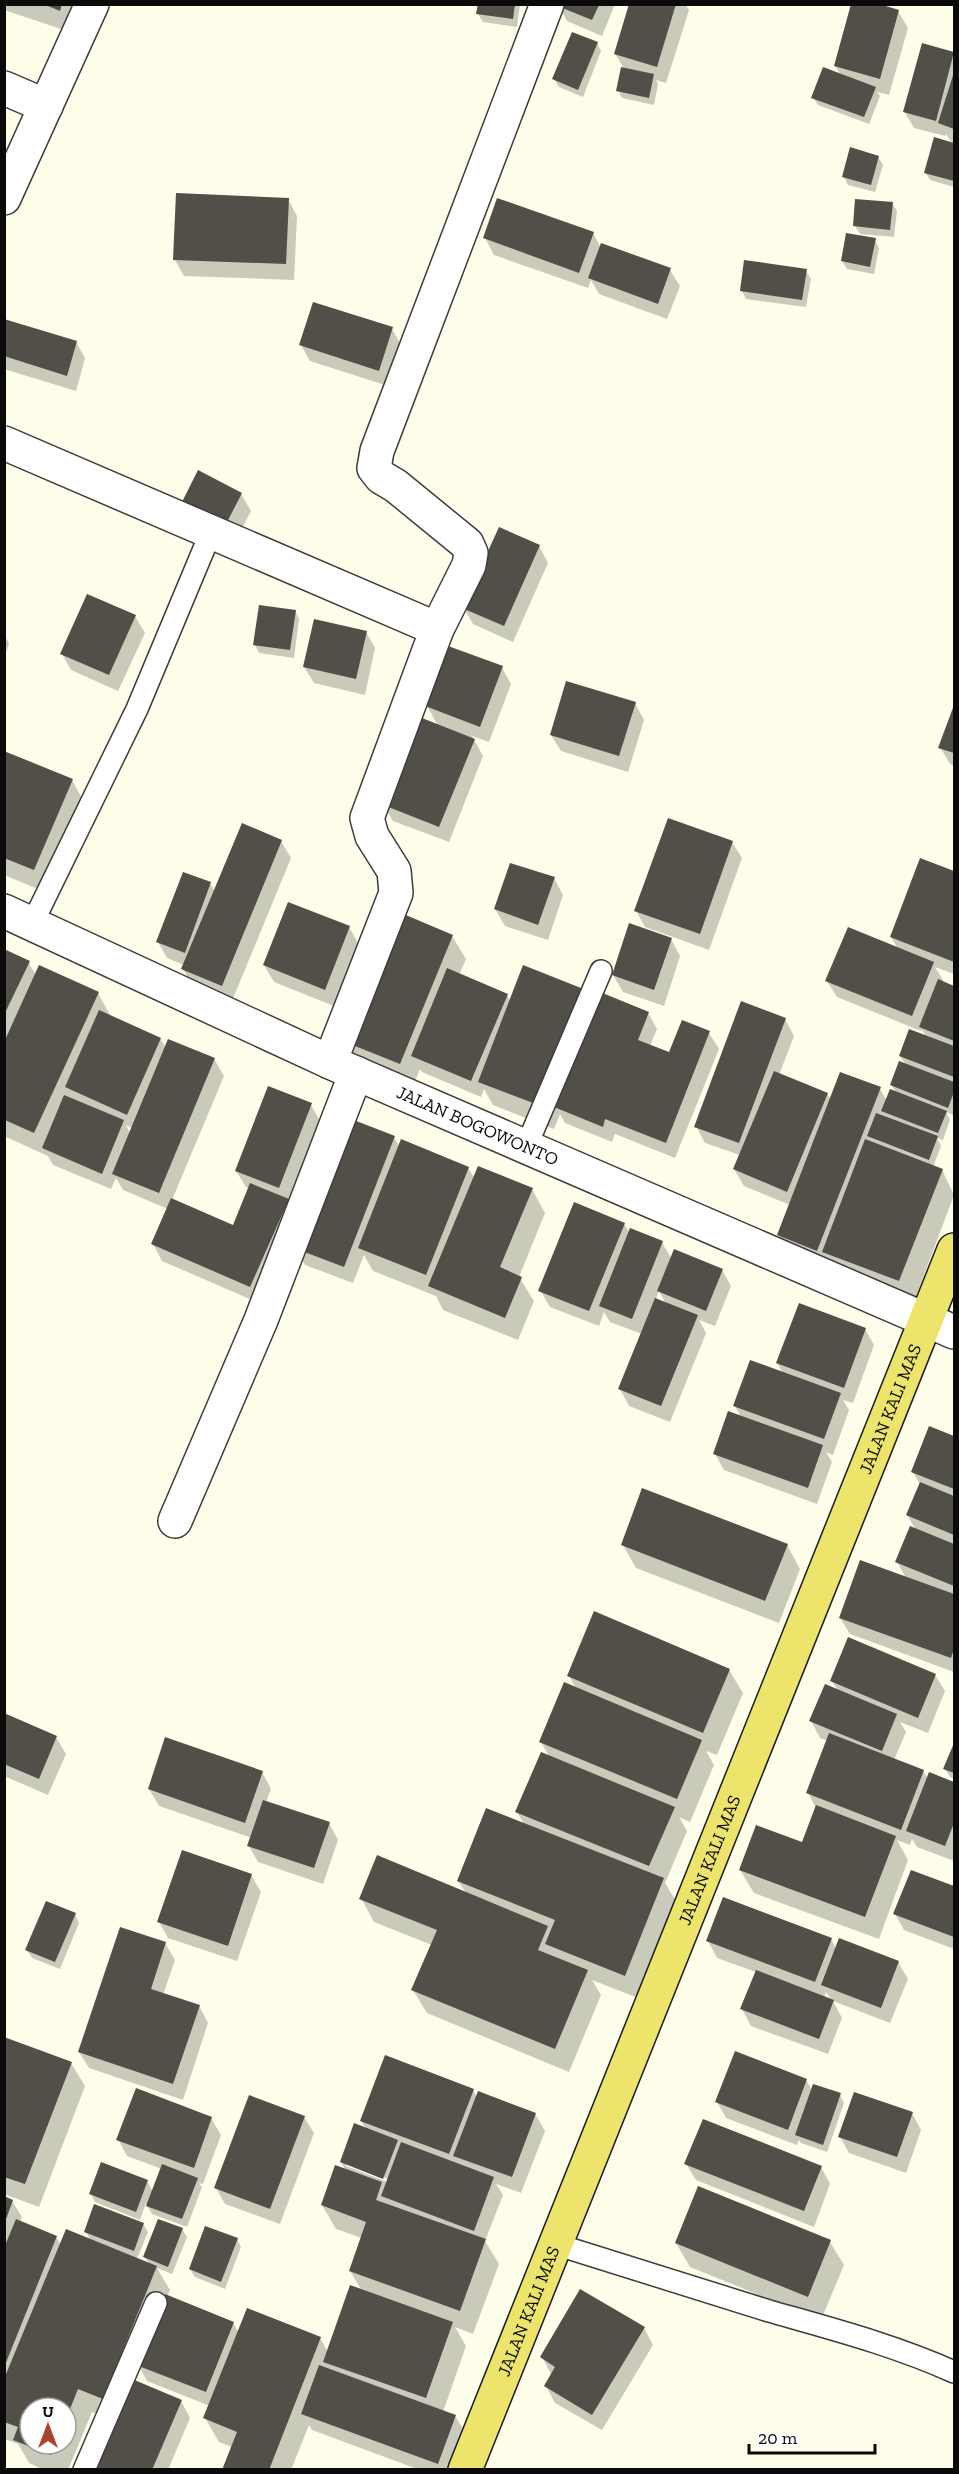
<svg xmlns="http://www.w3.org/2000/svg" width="959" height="2474" font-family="'Zilla Slab',serif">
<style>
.shadow{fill:#0003;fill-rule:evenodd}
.building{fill:#524e48}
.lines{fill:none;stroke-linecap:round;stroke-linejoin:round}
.service-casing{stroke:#3d3d3d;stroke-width:24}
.minor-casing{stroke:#3d3d3d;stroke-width:36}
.primary-casing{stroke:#1b1b1b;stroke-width:36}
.service{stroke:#fff;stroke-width:21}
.minor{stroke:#fff;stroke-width:33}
.primary{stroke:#ece46b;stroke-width:33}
.labels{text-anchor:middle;stroke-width:6;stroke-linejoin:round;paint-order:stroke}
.street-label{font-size:18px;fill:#0a0a0a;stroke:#fff}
</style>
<rect width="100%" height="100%" fill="#fdfdea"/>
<g class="shadow">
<path d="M4,4H83L73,33L4,10Z"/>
<path d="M479,4H520L517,27L483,22L478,14Z"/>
<path d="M558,4H615L602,36L567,21Z"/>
<path d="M631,4H685L689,10L666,83L656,80L658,84L654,105L622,98L618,90L625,70L615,54Z"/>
<path d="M898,11L908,28L889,95L877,92L880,96L869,124L818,105L813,97L841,75L835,66Z"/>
<path d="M597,43L601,51L583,97L559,87L554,79Z"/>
<path d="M923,45L954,53V187L930,180L925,172L952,143L946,134L945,136L914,128L904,111Z"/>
<path d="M878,157L883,165L875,192L848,185L844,177Z"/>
<path d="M288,199L297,216L294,280L184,276L175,260Z"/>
<path d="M892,203L897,211L894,237L860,234L855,226Z"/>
<path d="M593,233L601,248L670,270L680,286L667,319L599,294L591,280L588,288L494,255L485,238Z"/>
<path d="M875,240L879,248L874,274L847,269L842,261Z"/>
<path d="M806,271L811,279L806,307L746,299L742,291Z"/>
<path d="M4,320L76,342L85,358L76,391L4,369Z"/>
<path d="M392,329L401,345L388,386L310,361L301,345Z"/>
<path d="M199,472L241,494L251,511L233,545Z"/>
<path d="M539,546L548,563L513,642L473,624L463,607Z"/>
<path d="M295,611L299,619L294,658L259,653L255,645Z"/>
<path d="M135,616L145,633L118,691L71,670L62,654Z"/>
<path d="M366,632L375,648L365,695L314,683L304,667Z"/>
<path d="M4,635L9,643L4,659Z"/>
<path d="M502,668L511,684L489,742L472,736L483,756L449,842L393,821L383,804L438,726L427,706Z"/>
<path d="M635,703L644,720L628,772L561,751L551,735Z"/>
<path d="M954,709V766L950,764L940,747Z"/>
<path d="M4,752L72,780L85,804L48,893L4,875Z"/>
<path d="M281,841L291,858L232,1001L192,985L183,969L184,965L167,958L158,942L210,883L215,892Z"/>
<path d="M732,842L742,858L709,950L645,927L636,911Z"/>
<path d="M921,860L954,872V974L935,967L943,980L942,982L954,987V1110L953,1115L946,1112L950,1120L943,1140L937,1138L941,1146L933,1167L942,1170L954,1195L913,1304L788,1251L778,1235L790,1205L744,1186L734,1169L740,1155L705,1143L696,1126L785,1019L794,1036L779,1075L827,1094L831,1100L880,1089L887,1101L896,1093L891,1084L906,1065L900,1056L926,1037L922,1030L921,1031L837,997L827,981L898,949L891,937Z"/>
<path d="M554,878L563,895L548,940L505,926L495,909Z"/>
<path d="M349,927L358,943L334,1006L274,982L264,965Z"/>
<path d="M452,936L466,959L459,975L507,995L511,1002L648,1013L657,1029L650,1046L670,1054L709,1033L719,1049L675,1158L615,1134L612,1142L565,1123L560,1114L554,1129L493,1105L484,1089L481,1097L422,1072L420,1069L413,1086L355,1063L342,1040Z"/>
<path d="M671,939L680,956L664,1006L623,992L613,975Z"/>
<path d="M4,951L28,962L36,975L98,993L111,1017L160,1039L166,1048L214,1059L224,1076L172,1200L233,1227L249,1188L246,1187L236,1171L311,1105L320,1121L288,1202L297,1217L259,1303L162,1261L153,1244L168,1209L123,1190L116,1178L111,1189L53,1165L48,1156L4,1136ZM126,1125L132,1128L130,1133Z"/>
<path d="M394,1138L400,1147L468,1168L475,1179L532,1189L545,1213L519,1277L534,1301L518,1340L443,1310L436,1296L373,1271L364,1255L353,1283L305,1265L296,1248Z"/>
<path d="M624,1224L630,1233L631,1230L662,1243L672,1259L722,1270L731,1286L715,1326L699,1320L706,1333L670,1422L629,1406L620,1389L642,1334L610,1322L604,1312L599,1326L550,1307L540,1290ZM659,1291L666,1304L656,1299Z"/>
<path d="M865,1329L874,1345L853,1403L843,1400L849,1410L833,1455L826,1452L832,1462L817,1504L724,1470L715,1454L741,1417L735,1406L783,1374L777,1363Z"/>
<path d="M930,1428L954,1438V1672L850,1634L840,1618L906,1578L897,1562L916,1530L907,1515L920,1484L913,1472Z"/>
<path d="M623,1545H787L800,1569L779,1623L636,1568Z"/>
<path d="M729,1670L743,1693L717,1755L706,1751L714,1765L690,1822L679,1817L687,1831L665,1883L677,1903L638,1998L592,1980L601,1995L569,2072L427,2013L413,1990L432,1945L374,1922L361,1898L466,1893L458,1881L524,1824L517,1812L550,1758L541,1742L576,1689L569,1676Z"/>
<path d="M935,1675L945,1691L928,1733L900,1722L906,1732L894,1760L923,1771L928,1779L930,1774L954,1784V1861L917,1847L912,1839L910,1845L897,1840L908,1860L879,1939L754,1893L740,1870L803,1844L816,1808L808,1793L828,1741L820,1738L811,1721L838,1691L832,1681Z"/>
<path d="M4,1715L56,1737L66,1754L48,1795L4,1776Z"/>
<path d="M954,1747V1779L950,1777L945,1769Z"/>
<path d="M262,1772L271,1789L266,1802L329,1823L338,1840L323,1884L258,1862L249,1846L252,1838L159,1806L149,1789Z"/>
<path d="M911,1872L954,1888V1949L904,1930L895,1914Z"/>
<path d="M251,1875L261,1892L237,1961L168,1938L159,1922Z"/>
<path d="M75,1914L79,1923L60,1969L32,1958L27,1950Z"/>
<path d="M831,1939L836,1949L898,1962L908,1979L890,2023L833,2001L842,2018L828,2054L751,2026L742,2009L756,1972L717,1958L708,1941ZM826,1992L832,2001L824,1998Z"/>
<path d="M165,1943L175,1960L163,1995L199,2006L208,2023L183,2100L89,2068L79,2052Z"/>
<path d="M4,2039L71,2063L85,2086L39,2207L4,2194Z"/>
<path d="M806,2080L812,2090L840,2095L844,2103L827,2152L801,2143L799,2140L797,2145L726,2118L717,2102Z"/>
<path d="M473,2090L477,2098L535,2114L545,2131L521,2193L496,2184L503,2195L485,2241L499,2264L473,2334L455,2327L466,2346L443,2412L455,2416L465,2432L451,2470H420L312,2430L309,2425L291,2470H224L232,2447L219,2442L205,2418L210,2406L147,2381L139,2366L133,2381L181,2401L190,2418L168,2470H96L116,2421L92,2412L68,2470H44L29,2463L18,2444L5,2439L4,2198L12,2201L22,2217L20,2222L56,2237L61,2245L91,2241L86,2232L143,2224L148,2232L137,2259L149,2264L145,2257L182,2229L187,2237L172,2274L157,2268L170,2290L167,2297L233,2323L239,2333L320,2338L328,2352L362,2291L350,2271L362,2238L336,2229L322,2205L346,2171L341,2162L367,2130L361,2121ZM346,2163L391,2180L390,2183L346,2166ZM30,2408H66V2444H30Z"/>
<path d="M912,2113L921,2130L906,2173L849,2153L840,2137Z"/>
<path d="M304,2117L314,2133L280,2224L225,2204L216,2188Z"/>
<path d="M211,2118L221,2135L203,2184L199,2183L202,2187L187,2227L152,2214L146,2203L140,2220L95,2202L91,2194L147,2181L153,2192L162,2169L127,2156L118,2139Z"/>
<path d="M686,2164L821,2167L830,2184L814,2227L696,2180Z"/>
<path d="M237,2239L241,2247L225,2289L195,2277L190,2269Z"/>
<path d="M830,2242L844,2265L821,2320L690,2267L676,2243Z"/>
<path d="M644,2328L653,2345L602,2430L555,2403L546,2386L551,2374L542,2357Z"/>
</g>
<g class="building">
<path d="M43,4H62L60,11Z"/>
<path d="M478,4H515L513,19L476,14Z"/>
<path d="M629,4H676L657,67L614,54Z"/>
<path d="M851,4H879L899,10L880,79L834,66Z"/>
<path d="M555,5H599L592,20Z"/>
<path d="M572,32L598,42L578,90L552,79Z"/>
<path d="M922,43L954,52L936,121L903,112Z"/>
<path d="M621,67L654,74L649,98L616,91Z"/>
<path d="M823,67L876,87L864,117L811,98Z"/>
<path d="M954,72V129L938,123Z"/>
<path d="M934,137L954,143V181L924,173Z"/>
<path d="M850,147L879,156L871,185L842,177Z"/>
<path d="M176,193L289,198L286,264L173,260Z"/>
<path d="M497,198L594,232L579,273L483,238Z"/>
<path d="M855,199L893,202L890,230L853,226Z"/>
<path d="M846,233L876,238L870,267L841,261Z"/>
<path d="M601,243L671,268L658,304L588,278Z"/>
<path d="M744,260L807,269L802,300L740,291Z"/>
<path d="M313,302L393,327L379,371L299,345Z"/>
<path d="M4,319L77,341L67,376L4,356Z"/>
<path d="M198,470L242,493L224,528L180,506Z"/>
<path d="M499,527L540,545L504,626L462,608Z"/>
<path d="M87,594L136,615L109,675L60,654Z"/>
<path d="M259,605L296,610L290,650L253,645Z"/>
<path d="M314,619L367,631L356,679L303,667Z"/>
<path d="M448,646L503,666L480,727L425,706Z"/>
<path d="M566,681L636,702L619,756L550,735Z"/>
<path d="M954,705V753L938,748Z"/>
<path d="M417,716L475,739L439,827L381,804Z"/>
<path d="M4,751L73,779L34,870L4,858Z"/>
<path d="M668,818L733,841L700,934L634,911Z"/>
<path d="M242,823L282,840L222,986L181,969Z"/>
<path d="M920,858L954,871V962L890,937Z"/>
<path d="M510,863L555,877L538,925L494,909Z"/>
<path d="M183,872L211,882L185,953L156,942Z"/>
<path d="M288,902L350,926L325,990L263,965Z"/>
<path d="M394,910L453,935L400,1064L340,1040Z"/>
<path d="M629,923L672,938L654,990L612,975Z"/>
<path d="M848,927L934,962L912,1016L825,981Z"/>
<path d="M4,949L30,961L4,1015Z"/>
<path d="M39,965L99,992L34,1133L5,1120V1040Z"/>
<path d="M523,965L586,990L541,1106L478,1082Z"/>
<path d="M447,968L508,994L471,1081L411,1056Z"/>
<path d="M938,979L954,986V1041L919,1027Z"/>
<path d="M600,992L649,1012L638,1040L669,1052L682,1020L710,1031L666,1143L605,1119L603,1127L554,1107Z"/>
<path d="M741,1001L786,1018L739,1143L694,1127Z"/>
<path d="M99,1010L161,1038L127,1115L65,1087Z"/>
<path d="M909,1029L954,1046V1077L899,1056Z"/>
<path d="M168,1039L215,1058L159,1193L112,1174Z"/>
<path d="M899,1061L954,1082V1092L948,1108L890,1085Z"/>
<path d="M774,1071L828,1093L787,1192L733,1169Z"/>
<path d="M840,1072L881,1087L817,1251L777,1235Z"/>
<path d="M268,1086L312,1103L279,1188L235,1171Z"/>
<path d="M890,1089L947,1111L938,1133L881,1111Z"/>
<path d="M64,1095L124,1120L102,1174L42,1148Z"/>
<path d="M876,1113L938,1136L929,1160L867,1136Z"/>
<path d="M346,1117L395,1136L344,1267L294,1248Z"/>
<path d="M401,1139L469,1167L426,1275L358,1248Z"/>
<path d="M865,1139L943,1169L899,1281L822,1252Z"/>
<path d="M478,1166L533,1188L500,1267L522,1277L505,1318L428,1286Z"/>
<path d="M250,1183L289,1199L250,1287L151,1244L171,1198L233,1225Z"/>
<path d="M574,1202L625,1223L589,1311L538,1291Z"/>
<path d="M630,1228L663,1241L632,1319L599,1306Z"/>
<path d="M674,1249L723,1269L706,1311L657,1291Z"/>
<path d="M655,1298L698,1315L661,1406L618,1389Z"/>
<path d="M799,1303L866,1328L844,1388L776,1363Z"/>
<path d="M750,1360L841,1393L824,1439L733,1406Z"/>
<path d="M728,1411L823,1445L808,1488L713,1454Z"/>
<path d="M929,1426L954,1436V1489L911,1472Z"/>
<path d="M920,1482L954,1496V1535L906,1515Z"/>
<path d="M642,1488L788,1544L765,1601L621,1545Z"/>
<path d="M910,1526L954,1544V1586L895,1562Z"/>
<path d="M860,1560L954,1594V1649L951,1658L839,1618Z"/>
<path d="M594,1611L730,1669L703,1733L567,1676Z"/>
<path d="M848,1637L936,1674L918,1718L830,1681Z"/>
<path d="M564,1682L702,1740L677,1799L539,1742Z"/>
<path d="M825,1684L897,1714L882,1751L809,1721Z"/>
<path d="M4,1713L57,1736L39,1779L4,1764Z"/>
<path d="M829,1733L924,1770L901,1830L806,1793Z"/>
<path d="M165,1737L263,1771L245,1823L148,1789Z"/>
<path d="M954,1743V1773L943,1769Z"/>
<path d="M541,1752L675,1807L649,1866L515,1812Z"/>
<path d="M929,1772L954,1782V1823L945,1846L906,1831Z"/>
<path d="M263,1800L330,1822L314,1868L247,1846Z"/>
<path d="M816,1805L896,1836L865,1917L739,1870L756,1825L802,1842Z"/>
<path d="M486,1808L664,1878L625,1976L545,1944L555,1920L457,1881Z"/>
<path d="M182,1850L252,1874L228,1946L157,1922Z"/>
<path d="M377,1855L548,1926L538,1950L588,1970L555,2049L411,1990L437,1930L359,1899Z"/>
<path d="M911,1870L954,1886V1937L893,1914Z"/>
<path d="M723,1897L832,1938L815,1982L706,1941Z"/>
<path d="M46,1901L76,1913L55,1962L25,1950Z"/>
<path d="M120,1927L166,1942L151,1989L200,2005L173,2084L78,2052Z"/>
<path d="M839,1938L899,1961L881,2008L821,1985Z"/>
<path d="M756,1970L834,2000L819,2039L740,2009Z"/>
<path d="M4,2037L72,2062L25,2184L4,2177Z"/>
<path d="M735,2051L807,2079L788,2130L715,2102Z"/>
<path d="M385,2055L474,2089L449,2154L360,2121Z"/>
<path d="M813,2084L841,2093L823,2145L795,2135Z"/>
<path d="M136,2088L212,2117L194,2168L116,2140Z"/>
<path d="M478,2091L536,2113L512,2177L453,2156Z"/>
<path d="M854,2092L913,2112L897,2157L838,2137Z"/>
<path d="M249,2095L305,2116L270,2209L214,2188Z"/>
<path d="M703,2119L822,2166L804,2211L684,2164Z"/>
<path d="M354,2123L398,2140L383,2179L340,2162Z"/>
<path d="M401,2142L494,2177L474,2231L381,2196Z"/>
<path d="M101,2162L148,2180L136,2212L89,2194Z"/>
<path d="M162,2164L198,2178L182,2219L146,2206Z"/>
<path d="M335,2165L382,2182L376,2200L486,2239L460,2311L349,2271L366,2222L321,2205Z"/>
<path d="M698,2186L831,2240L808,2297L675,2243Z"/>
<path d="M4,2196L13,2200L5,2222H4Z"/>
<path d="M94,2204L144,2223L134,2251L84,2232Z"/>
<path d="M16,2219L57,2236L5,2365L4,2248Z"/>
<path d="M158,2219L183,2228L168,2267L143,2257Z"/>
<path d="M205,2226L238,2238L221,2282L189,2269Z"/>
<path d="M66,2229L157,2266L103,2399L78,2389L66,2419V2408H30V2444H56L51,2455L13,2440L18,2427L4,2422V2379Z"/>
<path d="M350,2285L453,2322L426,2398L323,2362Z"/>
<path d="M580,2289L645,2327L592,2415L544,2386L555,2367L540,2357Z"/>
<path d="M165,2294L234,2322L206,2392L136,2365Z"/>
<path d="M247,2308L321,2337L269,2470H222L237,2432L203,2418Z"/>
<path d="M319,2365L456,2415L438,2464L301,2414Z"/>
<path d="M132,2379L182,2400L152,2470H97L94,2468Z"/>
</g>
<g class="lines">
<defs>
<g id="service">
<path d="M32,924L137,709L211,532"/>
<path d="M526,1147L601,971"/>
<path d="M555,2244C626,2266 697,2289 769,2311C832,2329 894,2345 954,2372"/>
<path d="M84,2470L156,2303"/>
</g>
<g id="minor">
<path d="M4,88L46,106"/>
<path d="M4,198L92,4"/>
<path d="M4,443L437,629"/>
<path id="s1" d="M4,911L330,1062L954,1332"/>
<path d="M330,1062L396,893L394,871L372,836L367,818L437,629L469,565L471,553L467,544L396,486L381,477L374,468L377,451L547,4"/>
<path d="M175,1521L261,1320L356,1073"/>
</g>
<g id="primary">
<path id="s2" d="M465,2470L954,1250"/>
</g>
</defs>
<use href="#service" class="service-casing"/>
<use href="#minor" class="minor-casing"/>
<use href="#primary" class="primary-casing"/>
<use href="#service" class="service"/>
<use href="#minor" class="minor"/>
<use href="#primary" class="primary"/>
</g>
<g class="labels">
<g class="street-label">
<text dy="6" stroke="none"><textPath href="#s1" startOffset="520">JALAN BOGOWONTO</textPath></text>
<text dy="6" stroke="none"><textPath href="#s2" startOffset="1143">JALAN KALI MAS</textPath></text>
<text dy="6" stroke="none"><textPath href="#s2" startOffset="657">JALAN KALI MAS</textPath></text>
<text dy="6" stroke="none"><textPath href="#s2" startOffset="171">JALAN KALI MAS</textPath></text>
</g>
</g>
<rect width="959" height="2474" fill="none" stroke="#0a0a0a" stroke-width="12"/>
<g transform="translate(48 2426)"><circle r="28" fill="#ffffff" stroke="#9d9d9d" stroke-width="1.5"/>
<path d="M0-4.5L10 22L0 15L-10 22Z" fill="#ad4130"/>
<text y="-9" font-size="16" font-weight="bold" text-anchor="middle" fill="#0a0a0a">U</text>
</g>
<path d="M749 2444v9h126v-9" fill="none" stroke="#0a0a0a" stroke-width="3"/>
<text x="758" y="2444" font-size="18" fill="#0a0a0a" stroke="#ffffff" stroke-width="4.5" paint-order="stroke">20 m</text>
</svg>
